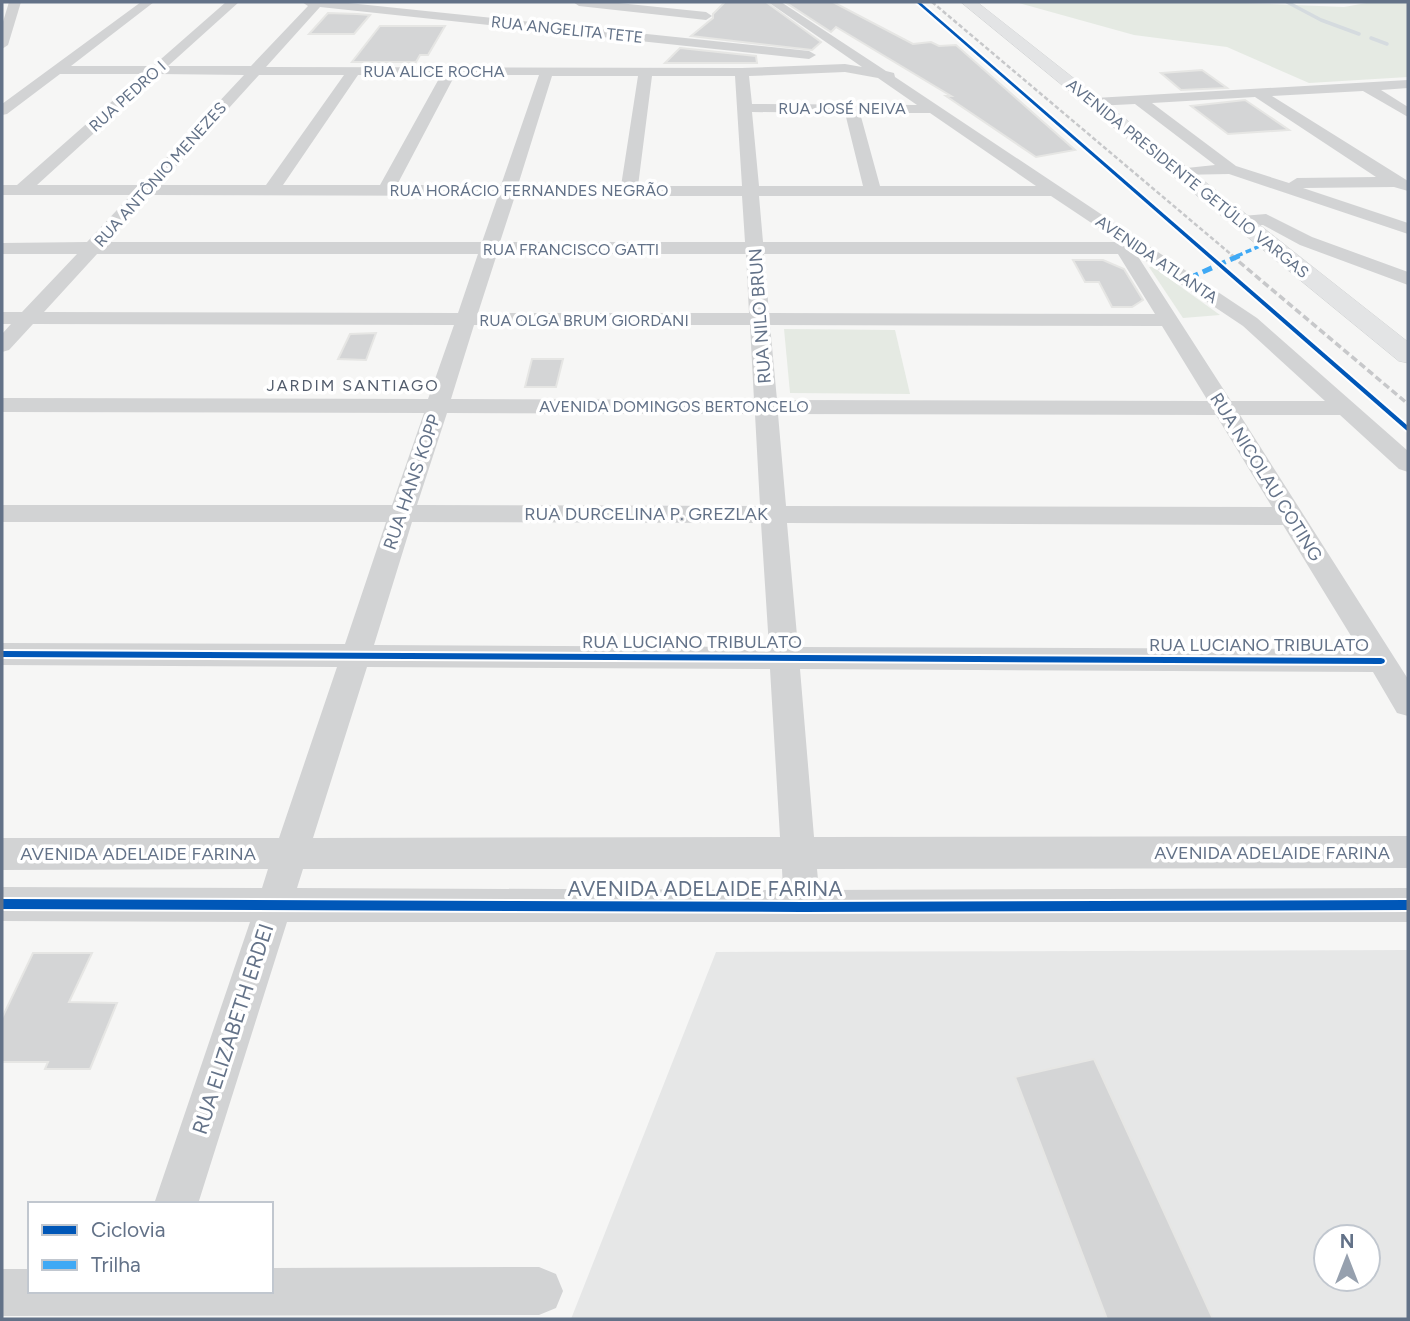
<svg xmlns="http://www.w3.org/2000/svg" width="1410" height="1321" font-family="Figtree,sans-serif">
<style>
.built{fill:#e6e7e7;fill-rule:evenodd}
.green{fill:#e5eae3}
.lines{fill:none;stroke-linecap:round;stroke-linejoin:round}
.stream{stroke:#d5dbdf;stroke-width:3.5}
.building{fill:#d4d5d6;stroke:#e6e6e4;stroke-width:2}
.major-casing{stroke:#d2d4d5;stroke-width:1}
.minor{fill:#d2d3d4;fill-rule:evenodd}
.major{fill:#e3e4e5;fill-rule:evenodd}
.rail-far1{stroke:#c7c8ca;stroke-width:2.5;stroke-dasharray:4.5 2.5;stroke-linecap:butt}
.rail{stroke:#c7c8ca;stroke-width:3.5;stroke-dasharray:7 3.5;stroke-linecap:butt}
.quiet-far1{stroke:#3fa9f5;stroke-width:3.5;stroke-dasharray:6 3.5;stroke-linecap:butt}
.quiet{stroke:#3fa9f5;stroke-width:5;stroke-dasharray:10 5;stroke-linecap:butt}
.cycleway-casing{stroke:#fff;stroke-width:4}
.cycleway{fill:#0057b8;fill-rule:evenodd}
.labels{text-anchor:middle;stroke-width:7;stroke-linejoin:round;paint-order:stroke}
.far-street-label{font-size:16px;fill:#637288;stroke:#fff}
.far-neighbourhood-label{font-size:16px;letter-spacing:2px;fill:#525c6c;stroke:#fff}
.street-label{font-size:18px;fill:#637288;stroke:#fff}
.near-street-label{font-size:21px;fill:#637288;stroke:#fff}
</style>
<rect width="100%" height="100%" fill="#f6f6f5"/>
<path class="built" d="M1408,950V1319H571L716,952ZM1326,1237H1368V1279H1326Z"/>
<g class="green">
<path d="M1015,2H1219L1344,7L1372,2H1408V77L1309,83L1227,47L1134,35Z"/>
<path d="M1149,267H1153L1220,315L1183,318Z"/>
<path d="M784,329L895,330L910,394L790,393Z"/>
</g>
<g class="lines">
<g class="stream">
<path d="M1287,2L1321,20L1359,34"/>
<path d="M1371,38L1387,44"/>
</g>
</g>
<g class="building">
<path d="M725,2H766L821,42L812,50L691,36L713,18V14Z"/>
<path d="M785,2H833L913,44L931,42L939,46L956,45L1075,150L1036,157L946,96H951L836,27L831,32Z"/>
<path d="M328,13L357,14L370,15L354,34H309Z"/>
<path d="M380,26H445L428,55H420L416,62H352Z"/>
<path d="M680,48L756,56L757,63H665Z"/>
<path d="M1202,70L1227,88L1181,90L1161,73Z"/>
<path d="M1245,100L1289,130L1228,134L1191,106Z"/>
<path d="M1073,260H1103L1124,269L1143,300L1132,307H1112L1099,282H1085Z"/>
<path d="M376,333L366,360L338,359L350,334Z"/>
<path d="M532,359H563L556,387H525Z"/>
<path d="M33,953H92L69,1002L117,1003L90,1069H45L48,1062H2V1018Z"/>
<path d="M1094,1059L1213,1319H1107L1015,1077Z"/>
</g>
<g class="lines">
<defs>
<path id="major" d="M961,2H977L1408,342V363L1399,361Z"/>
</defs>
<use href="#major" class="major-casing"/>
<g class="minor">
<path d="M9,2H21L8,45L2,49V25Z"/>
<path d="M141,2H154L71,66H153L226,2H239L168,66H251L308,6L302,2H339L809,51L816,55L809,59L320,7L266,67L742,68L845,64L862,67L768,2H781L886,71L894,73L895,77L1257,318L1408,451V472L1399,469L1340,415H1240L1408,679V716L1397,713L1373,672L800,669L814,837L1408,836V868L817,869L819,890L1408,888V922H287L198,1204H154L250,922L2,921V887L262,888L268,869L2,870V838H279L337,667L2,665V643L345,644L386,522H2V505H392L424,413L2,412V398L428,399L454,325L33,324L9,350L2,352V334L11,324H2V312H22L77,254H2V243L87,242L131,195H2V185H17L143,74H60L7,114L2,115V104ZM845,72L878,78L917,105L752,104L749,76ZM159,74L244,75L141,185H37ZM259,75H344L266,185H159ZM358,75H441L380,185H283ZM455,75H539L501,185H397ZM552,76H638L621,186L518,185ZM652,76H735L742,186H638ZM752,112L845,113L863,186H759ZM860,113H930L1036,186H880ZM150,195L498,196L482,242H107ZM515,196H742L745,242H500ZM759,196H1051L1120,242H763ZM97,254H478L458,313L44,312ZM497,254H746L749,313H478ZM764,254H1118L1155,314L769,313ZM1137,255L1243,326L1325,401H1231ZM474,325H750L754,400L451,399ZM770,325L1162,326L1208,401L777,400ZM447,413L755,414L760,506L417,505ZM778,414L1216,415L1272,507L786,506ZM412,522L761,523L769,647L374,645ZM787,523L1283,525L1359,649L798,647ZM367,667L770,669L780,837L313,838ZM303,869H782L783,890L297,888Z"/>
<path d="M573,2H609L706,12L712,16L706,20L579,6Z"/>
<path d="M1408,80V88L1381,90L1408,107V117L1363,91L1272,96L1408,181V191L1394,187L1303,188L1408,223V234L1229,174L1177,175V169L1215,165L1135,104L1095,106L1088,102L1095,98ZM1255,97L1376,177L1297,178L1289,183L1236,166L1152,103Z"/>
<path d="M1266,214L1312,237L1408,272V285L1300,245L1263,225L1242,226L1233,221L1242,216Z"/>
<path d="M539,1267L556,1274L563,1291L556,1308L539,1315L2,1316V1269H30V1291H271V1268Z"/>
</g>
<use href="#major" class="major"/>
<path class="rail-far1" d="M932,2L1233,256"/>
<path class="rail" d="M1231,255L1408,404"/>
<path class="quiet-far1" d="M1237,256L1269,242"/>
<path class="quiet" d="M1189,278L1241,255"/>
<defs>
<g id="cycleway">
<path d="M916,2H920L1408,426V431L1406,430Z"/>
<path d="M2,651L1381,658L1384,659L1385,661L1384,663L1381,664L2,657Z"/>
<path d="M2,899L802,902L1408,900V910L802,912L2,909Z"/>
</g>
</defs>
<use href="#cycleway" class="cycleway-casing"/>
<use href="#cycleway" class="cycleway"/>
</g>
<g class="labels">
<g class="far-street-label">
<text transform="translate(567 29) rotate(6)" y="6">RUA ANGELITA TETE</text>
<text x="434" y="77">RUA ALICE ROCHA</text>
<text transform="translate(127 96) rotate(-42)" y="6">RUA PEDRO I</text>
<text x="842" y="114">RUA JOSÉ NEIVA</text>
<text transform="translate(160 174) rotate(-48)" y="6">RUA ANTÔNIO MENEZES</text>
<text transform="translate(1188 178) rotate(39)" y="6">AVENIDA PRESIDENTE GETÚLIO VARGAS</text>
<text x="529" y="196">RUA HORÁCIO FERNANDES NEGRÃO</text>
<text x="571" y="255">RUA FRANCISCO GATTI</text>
<text transform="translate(1157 259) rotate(34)" y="6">AVENIDA ATLANTA</text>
<text x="584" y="326">RUA OLGA BRUM GIORDANI</text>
<text x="674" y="412">AVENIDA DOMINGOS BERTONCELO</text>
</g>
<g class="far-neighbourhood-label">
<text x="353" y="391">JARDIM SANTIAGO</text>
</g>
<g class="street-label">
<text transform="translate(760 316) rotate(-94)" y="6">RUA NILO BRUN</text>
<text transform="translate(1266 477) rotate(58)" y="6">RUA NICOLAU COTING</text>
<text transform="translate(412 482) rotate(-71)" y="6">RUA HANS KOPP</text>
<text x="646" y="520">RUA DURCELINA P. GREZLAK</text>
<text x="692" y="648">RUA LUCIANO TRIBULATO</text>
<text x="1259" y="651">RUA LUCIANO TRIBULATO</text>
<text x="1272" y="859">AVENIDA ADELAIDE FARINA</text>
<text x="138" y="860">AVENIDA ADELAIDE FARINA</text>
</g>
<g class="near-street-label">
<text x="705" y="896">AVENIDA ADELAIDE FARINA</text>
<text transform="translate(233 1029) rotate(-72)" y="7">RUA ELIZABETH ERDEI</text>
</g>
</g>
<rect width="1410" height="1321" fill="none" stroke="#637288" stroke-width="7"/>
<rect x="28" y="1202" width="245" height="91" fill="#ffffff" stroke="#c1c7cf" stroke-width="2"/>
<rect x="42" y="1225" width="35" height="10" fill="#0057b8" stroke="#c1c7cf" stroke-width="2"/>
<text x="91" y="1237" font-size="21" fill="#637288">Ciclovia</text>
<rect x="42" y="1260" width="35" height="10" fill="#3fa9f5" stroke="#c1c7cf" stroke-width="2"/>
<text x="91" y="1272" font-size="21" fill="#637288">Trilha</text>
<g transform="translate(1347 1258)"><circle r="33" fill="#ffffff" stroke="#c1c7cf" stroke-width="2"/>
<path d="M0-5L12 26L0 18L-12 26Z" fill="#96a0ae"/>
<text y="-10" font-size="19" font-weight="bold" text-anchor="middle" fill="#637288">N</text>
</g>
</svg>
